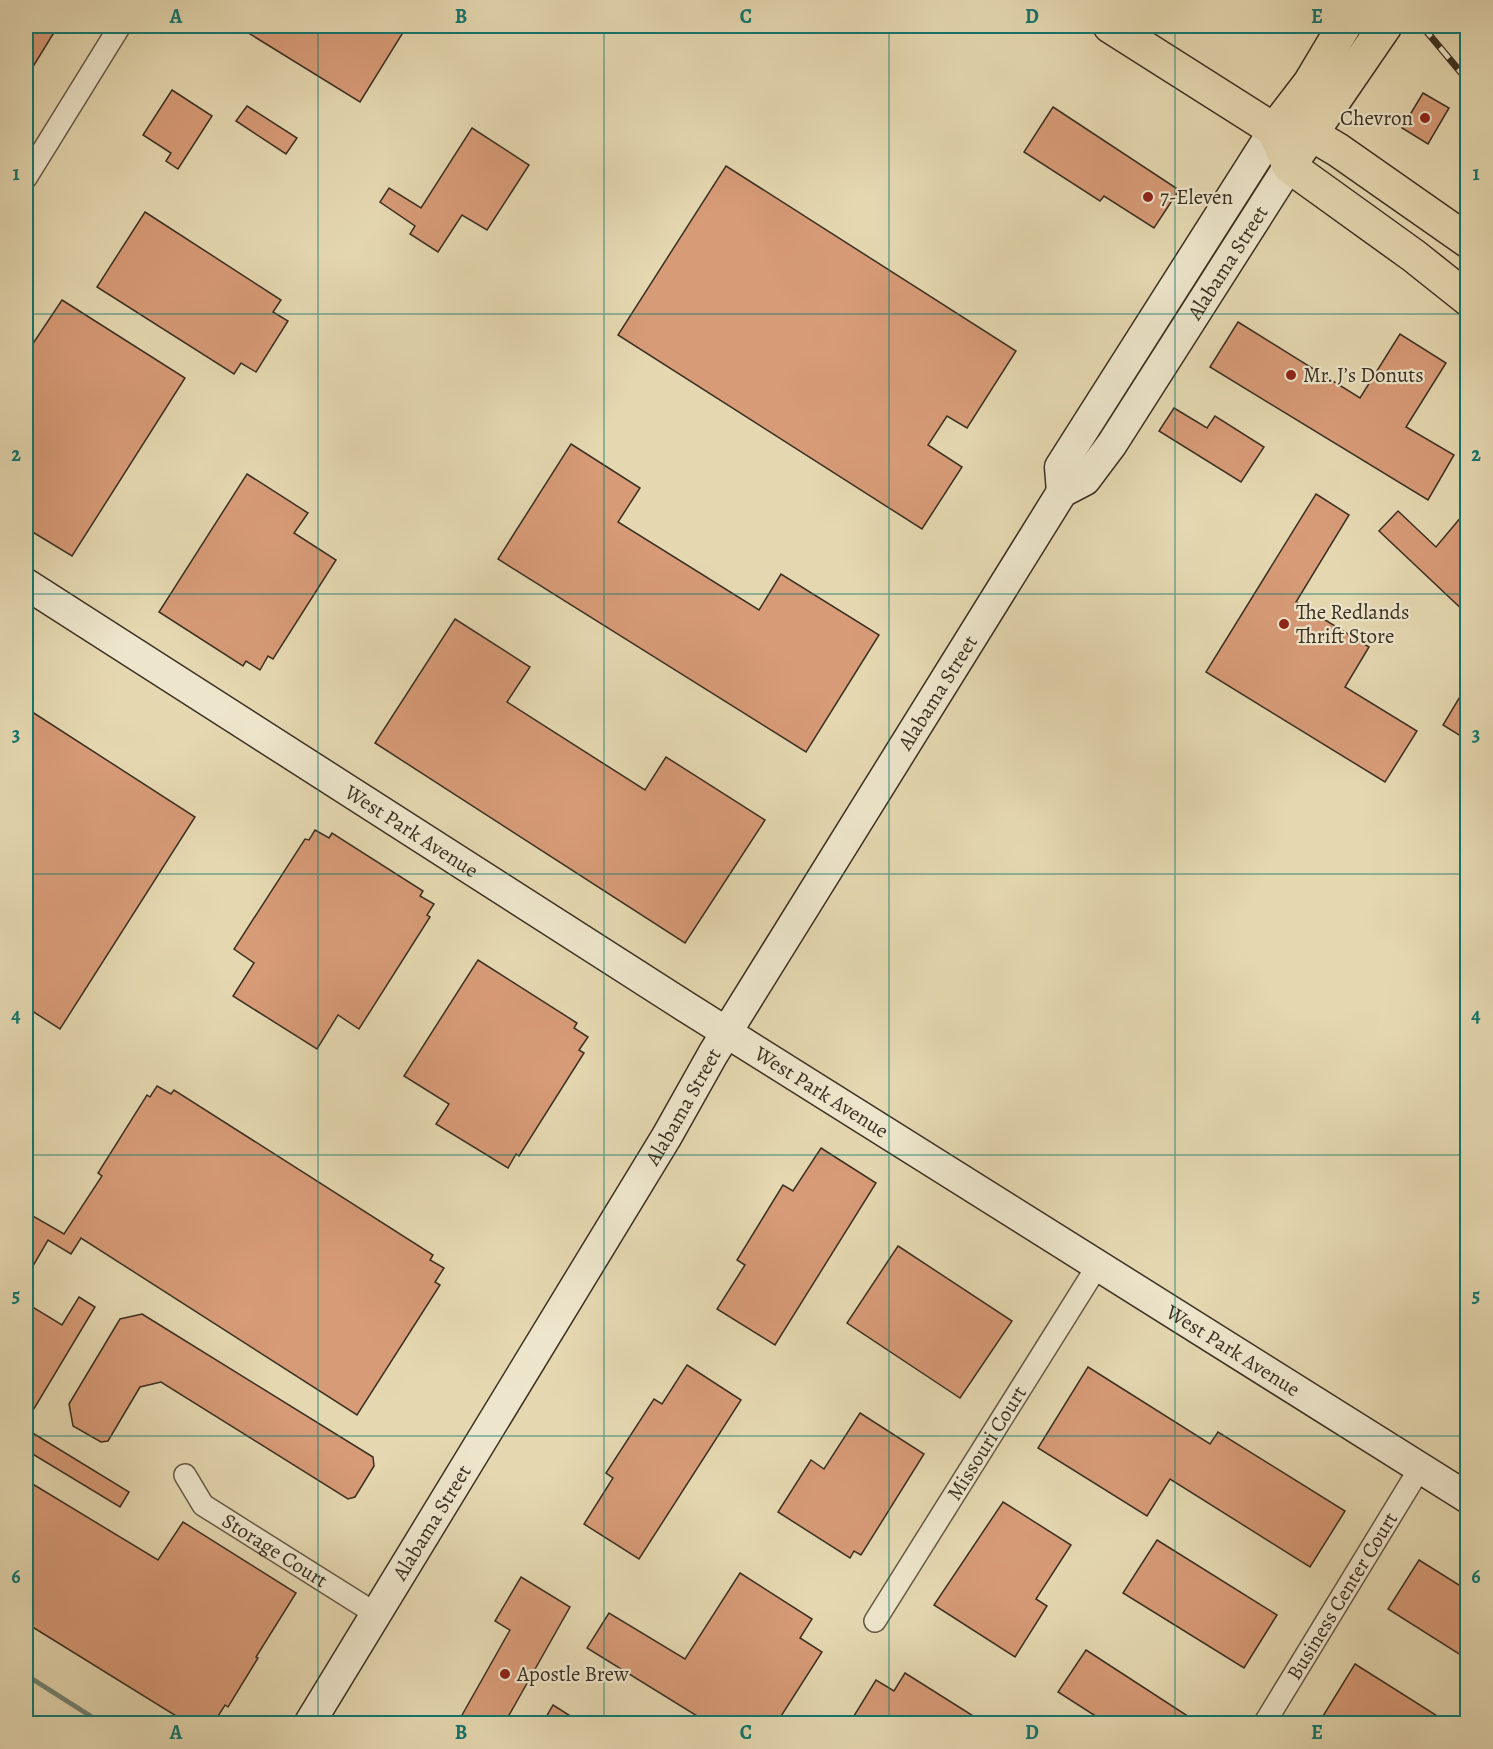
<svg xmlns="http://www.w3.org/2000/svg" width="1493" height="1749" font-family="Alegreya,serif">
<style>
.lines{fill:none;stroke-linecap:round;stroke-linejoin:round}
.stream{stroke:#728373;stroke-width:5}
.building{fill:#d79b77;stroke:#3b3022;stroke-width:1.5}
.street-casing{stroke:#665a46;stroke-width:24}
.secondary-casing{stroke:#3b3022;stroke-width:33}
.primary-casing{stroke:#3b3022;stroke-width:36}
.street{stroke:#eee6cc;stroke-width:21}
.secondary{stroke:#eee6cc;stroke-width:30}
.primary{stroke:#e5d8b1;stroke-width:33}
.rail-casing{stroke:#3b3022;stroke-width:7}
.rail{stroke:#eee6cc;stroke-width:4.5;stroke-dasharray:14;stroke-linecap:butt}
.grid{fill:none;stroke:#0f766e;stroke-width:1.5;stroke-opacity:0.55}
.poi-dot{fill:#8f2418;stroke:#eee6cc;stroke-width:2}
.labels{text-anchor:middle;stroke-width:4.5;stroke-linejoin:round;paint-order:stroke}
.poi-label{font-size:21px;fill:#3b3022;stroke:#eee6cc;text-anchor:start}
.street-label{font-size:21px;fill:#3b3022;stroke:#eee6cc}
.neatline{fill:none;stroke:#0f766e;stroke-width:2}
.grid-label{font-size:20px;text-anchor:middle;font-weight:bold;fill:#0f766e}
</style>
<rect width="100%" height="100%" fill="#e5d8b1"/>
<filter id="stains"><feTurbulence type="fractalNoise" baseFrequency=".00333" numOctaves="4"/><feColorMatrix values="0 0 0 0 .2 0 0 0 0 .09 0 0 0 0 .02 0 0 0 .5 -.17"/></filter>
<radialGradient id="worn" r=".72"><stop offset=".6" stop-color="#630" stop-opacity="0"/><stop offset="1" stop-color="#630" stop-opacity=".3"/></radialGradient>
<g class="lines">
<path class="stream" d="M26,1675L103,1724"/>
</g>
<g class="building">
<path d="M26,26H58L26,78Z"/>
<path d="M237,26H407L360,102Z"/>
<path d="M172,90L212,116L178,169L166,161L171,153L143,135Z"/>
<path d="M1423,93L1449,108L1428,144L1402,128Z"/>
<path d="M247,106L297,138L286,154L236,121Z"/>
<path d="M1053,107L1179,190L1154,228L1104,196L1100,201L1024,152Z"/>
<path d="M472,128L529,165L487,230L462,215L438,252L410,234L415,226L380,202L389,188L421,208Z"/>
<path d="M726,166L1016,351L967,428L947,416L928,445L962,467L922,529L618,335Z"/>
<path d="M145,212L281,300L273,312L288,321L256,372L241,363L234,374L97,287Z"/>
<path d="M62,300L185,378L72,556L26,528V354Z"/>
<path d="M1238,322L1360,398L1400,334L1446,363L1406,427L1454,455L1428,500L1210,367Z"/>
<path d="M1174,408L1207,428L1215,416L1264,447L1241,482L1159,431Z"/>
<path d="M571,444L640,488L618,522L759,610L781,574L879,635L806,752L498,559Z"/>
<path d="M247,474L308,513L294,533L336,560L273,659L268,656L260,670L246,661L243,666L159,612Z"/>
<path d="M1316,494L1349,515L1296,602L1369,647L1345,687L1417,731L1385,782L1206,672Z"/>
<path d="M1467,510V614L1379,531L1398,511L1436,547Z"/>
<path d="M455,619L530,667L507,702L645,790L666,757L765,820L685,943L375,743Z"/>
<path d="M1467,685V740L1443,725Z"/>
<path d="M26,708L195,817L60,1029L26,1007Z"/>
<path d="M315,830L329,838L332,833L423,891L420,896L434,904L427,915L430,917L359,1029L338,1015L317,1049L233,996L254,963L234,949L305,839L309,840Z"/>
<path d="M478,960L577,1023L574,1028L588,1037L579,1050L584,1053L519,1156L516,1154L508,1168L436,1124L449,1104L404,1076Z"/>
<path d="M157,1086L171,1094L174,1090L433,1255L430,1260L444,1268L435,1282L440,1285L357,1415L81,1238L71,1254L48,1240L26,1278V1212L64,1234L102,1176L98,1173L147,1095L150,1097Z"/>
<path d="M821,1148L876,1183L775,1345L717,1309L745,1265L737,1260L783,1185L793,1191Z"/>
<path d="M898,1246L1012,1321L960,1398L847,1323Z"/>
<path d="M79,1297L95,1307L26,1422V1303L62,1325Z"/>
<path d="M142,1314L373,1457L374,1466L355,1497L348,1499L161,1382L140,1387L108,1441L101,1442L73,1426L69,1404L120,1319Z"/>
<path d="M687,1365L741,1400L639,1559L584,1524L613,1478L606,1473L654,1399L662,1404Z"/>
<path d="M1088,1367L1210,1444L1218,1432L1345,1511L1310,1567L1170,1479L1147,1516L1038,1448Z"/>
<path d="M860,1413L924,1454L861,1555L854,1551L850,1558L778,1512L811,1460L824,1469Z"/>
<path d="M26,1429L129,1492L120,1507L26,1450Z"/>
<path d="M26,1480L158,1560L183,1522L296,1593L256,1657L258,1658L228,1707L225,1705L213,1724H189L26,1623Z"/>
<path d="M1003,1502L1071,1545L1036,1599L1047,1606L1015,1657L934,1605Z"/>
<path d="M1157,1540L1277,1615L1244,1668L1123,1593Z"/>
<path d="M1419,1560L1467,1590V1659L1388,1609Z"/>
<path d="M740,1573L812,1619L800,1638L822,1652L776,1724H710L587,1648L609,1613L685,1659Z"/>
<path d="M521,1577L570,1607L504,1724H457L510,1630L495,1621Z"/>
<path d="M1086,1650L1200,1724H1108L1058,1692Z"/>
<path d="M1355,1664L1450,1724H1335L1323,1716Z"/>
<path d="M905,1673L986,1724H849L876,1680L894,1691Z"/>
<path d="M553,1705L583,1724H542Z"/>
</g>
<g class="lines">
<defs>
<g id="street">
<path d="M26,178L120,26"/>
<path id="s1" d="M185,1475L203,1505L376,1614"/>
<path id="s2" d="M875,1621L1098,1265"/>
<path id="s3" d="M1264,1724L1420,1468"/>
</g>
<g id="secondary">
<path d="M1062,492L1060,467L1274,130"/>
<path id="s4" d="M26,584L683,1005L1468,1498"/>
<path id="s5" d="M309,1724L667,1136L713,1054L1062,492L1085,480L1112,444L1289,166"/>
</g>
<g id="primary">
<path d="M1110,26L1274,130L1311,134L1338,150L1468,241"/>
<path d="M1274,130L1289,166L1414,256L1468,299"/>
<path d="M1274,130L1310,83L1344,26"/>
<path d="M1298,153L1385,26"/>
</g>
</defs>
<use href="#street" class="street-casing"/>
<use href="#secondary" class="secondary-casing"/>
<use href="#primary" class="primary-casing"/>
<use href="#street" class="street"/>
<use href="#secondary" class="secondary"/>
<use href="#primary" class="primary"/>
<defs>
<path id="rail" d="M1422,26L1468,81"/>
</defs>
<use href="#rail" class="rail-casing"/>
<use href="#rail" class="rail"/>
</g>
<path class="grid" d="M318,26V1724M604,26V1724M889,26V1724M1175,26V1724M26,314H1468M26,594H1468M26,874H1468M26,1155H1468M26,1436H1468"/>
<g class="poi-dot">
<circle cx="1425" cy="118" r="6"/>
<circle cx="1148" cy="197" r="6"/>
<circle cx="1291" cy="375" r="6"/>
<circle cx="1284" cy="624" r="6"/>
<circle cx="505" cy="1674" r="6"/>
</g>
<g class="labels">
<g class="poi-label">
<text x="1413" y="125" text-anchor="end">Chevron</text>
<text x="1160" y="204">7-Eleven</text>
<text x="1303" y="382">Mr. J’s Donuts</text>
<text x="1296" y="619">The Redlands<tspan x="1296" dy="24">Thrift Store</tspan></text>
<text x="517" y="1681">Apostle Brew</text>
</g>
<g class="street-label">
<text dy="7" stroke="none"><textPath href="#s5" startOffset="1730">Alabama Street</textPath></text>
<text dy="7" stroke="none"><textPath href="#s5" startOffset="1208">Alabama Street</textPath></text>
<text dy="7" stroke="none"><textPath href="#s4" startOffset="458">West Park Avenue</textPath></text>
<text dy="7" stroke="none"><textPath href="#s4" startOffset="944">West Park Avenue</textPath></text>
<text dy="7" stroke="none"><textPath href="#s5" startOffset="722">Alabama Street</textPath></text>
<text dy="7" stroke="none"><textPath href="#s4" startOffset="1430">West Park Avenue</textPath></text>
<text dy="7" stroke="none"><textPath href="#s2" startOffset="210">Missouri Court</textPath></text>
<text dy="7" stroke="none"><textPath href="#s5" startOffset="236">Alabama Street</textPath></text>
<text dy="7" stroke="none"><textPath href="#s1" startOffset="120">Storage Court</textPath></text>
<text dy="7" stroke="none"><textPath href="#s3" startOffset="150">Business Center Court</textPath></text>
</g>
</g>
<rect width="1493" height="1749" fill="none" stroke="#e5d8b1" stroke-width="66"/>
<rect x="33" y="33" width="1427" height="1683" class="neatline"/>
<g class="grid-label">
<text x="176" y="23">A</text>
<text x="461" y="23">B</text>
<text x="746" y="23">C</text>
<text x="1032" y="23">D</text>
<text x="1317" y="23">E</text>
<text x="16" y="180">1</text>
<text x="1476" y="180">1</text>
<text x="16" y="461">2</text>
<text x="1476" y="461">2</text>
<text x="16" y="741">3</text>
<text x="1476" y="741">3</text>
<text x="16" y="1022">4</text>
<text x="1476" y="1022">4</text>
<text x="16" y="1302">5</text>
<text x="1476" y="1302">5</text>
<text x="16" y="1583">6</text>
<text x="1476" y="1583">6</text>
<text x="176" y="1739">A</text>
<text x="461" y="1739">B</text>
<text x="746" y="1739">C</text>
<text x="1032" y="1739">D</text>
<text x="1317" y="1739">E</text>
</g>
<rect width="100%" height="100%" filter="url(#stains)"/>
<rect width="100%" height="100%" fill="url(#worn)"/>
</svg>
